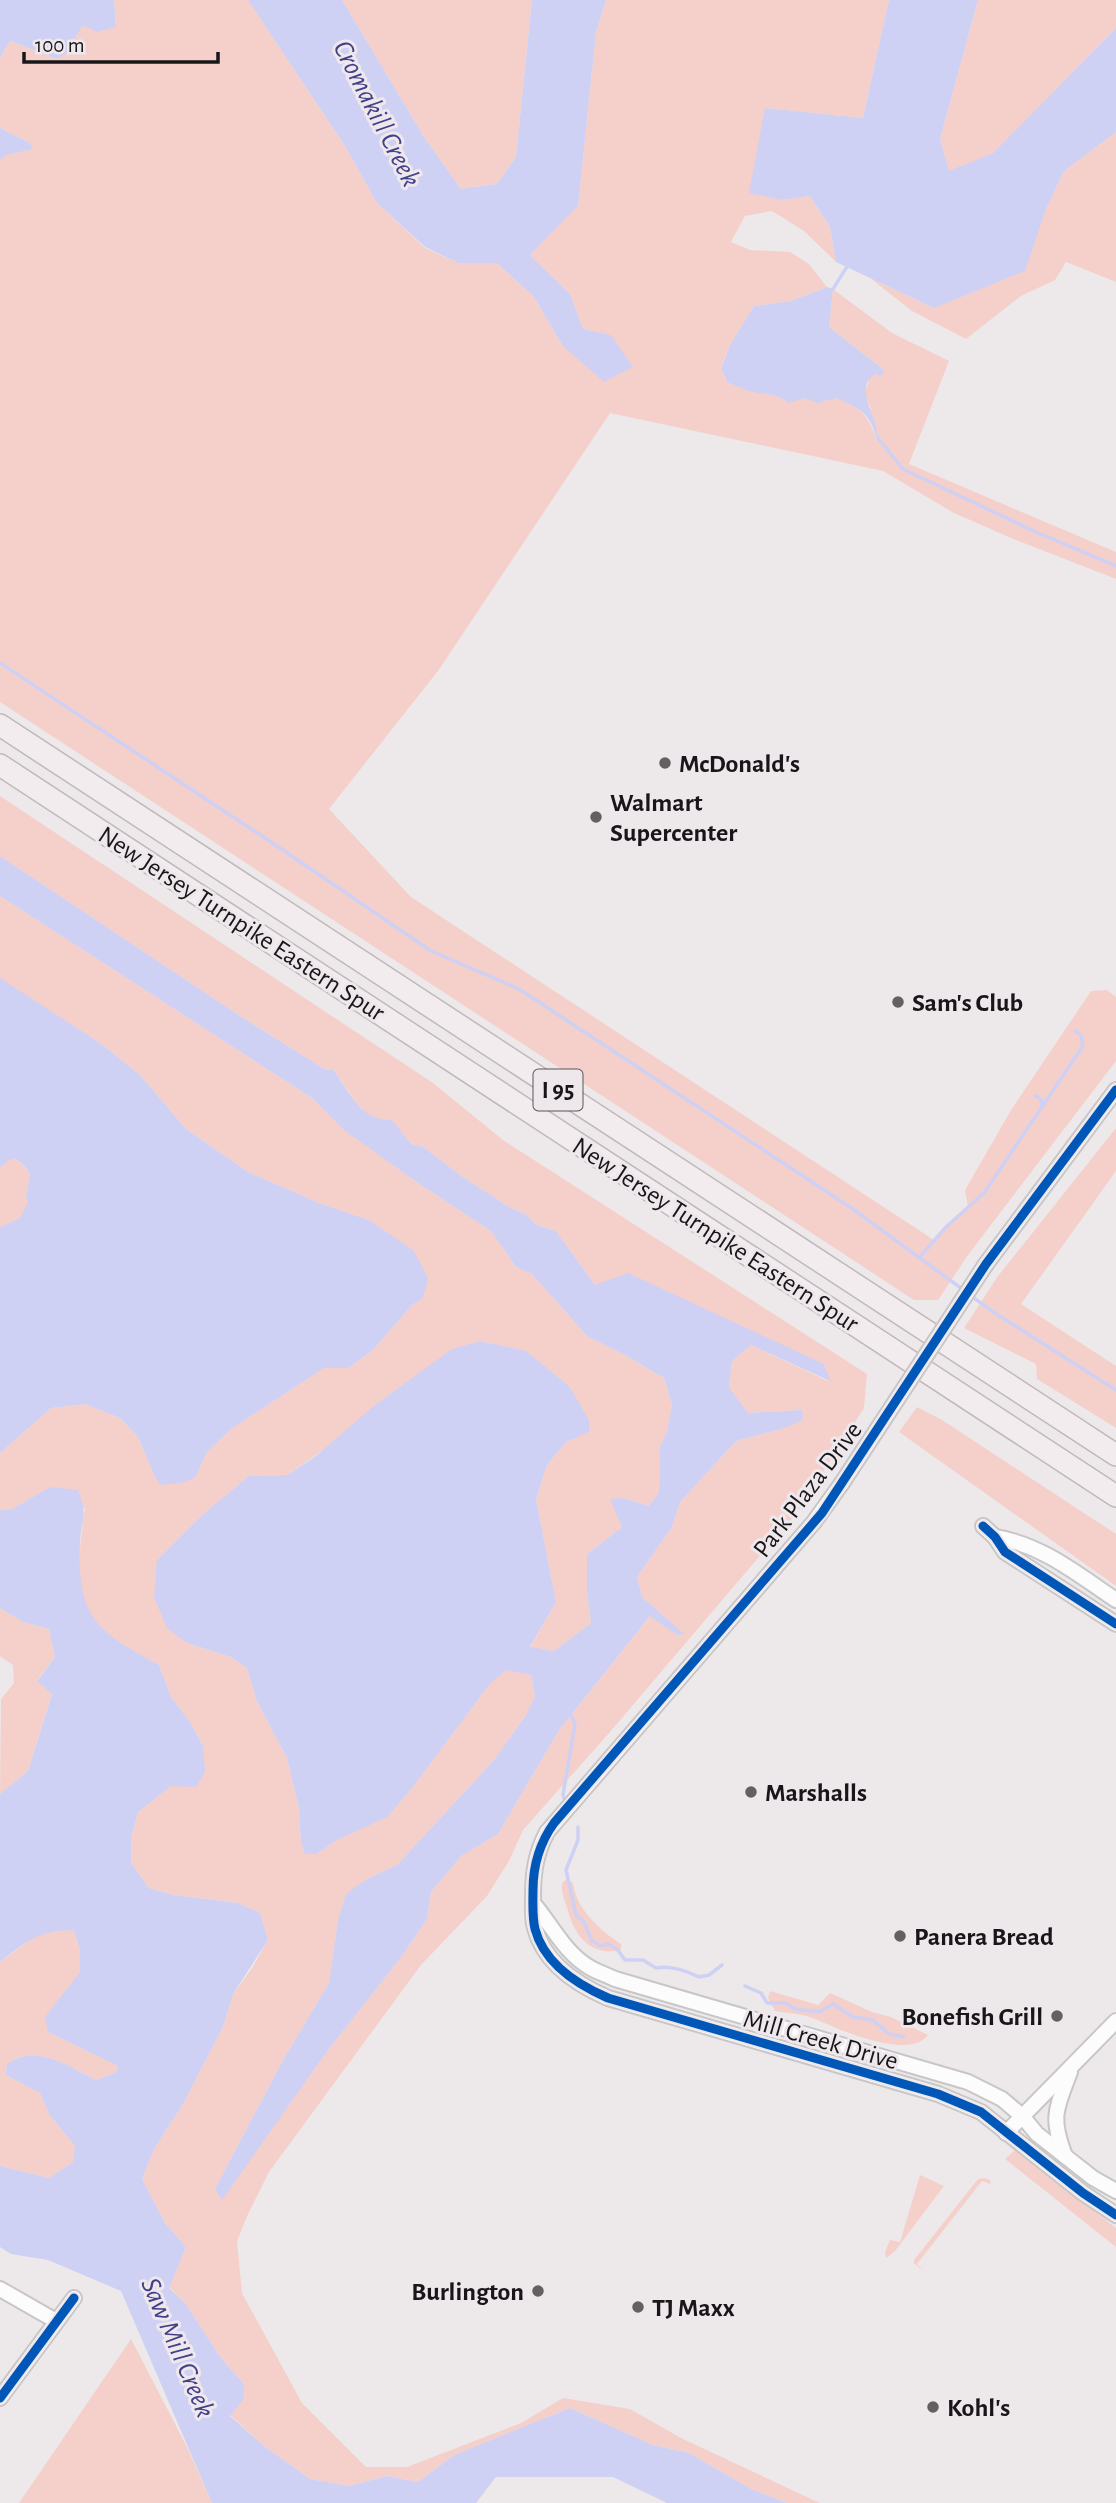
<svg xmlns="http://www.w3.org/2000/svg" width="1116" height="2503" font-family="'Alegreya Sans',sans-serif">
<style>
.green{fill:#f5d0ca}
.water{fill:#ced0f4}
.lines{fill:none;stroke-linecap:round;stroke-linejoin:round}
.stream{stroke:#ced0f4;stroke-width:3.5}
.minor-casing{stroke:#c8c6c7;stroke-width:18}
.highway-casing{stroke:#c0b8ba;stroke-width:24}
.minor{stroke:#fcfcfc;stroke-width:14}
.highway{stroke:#f2ecee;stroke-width:21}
.minor-bridge-casing{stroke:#c8c6c7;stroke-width:18;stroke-linecap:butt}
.minor-bridge{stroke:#fcfcfc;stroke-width:14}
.cycleway-casing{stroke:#eee8ec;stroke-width:13}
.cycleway{stroke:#0057b8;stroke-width:9}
.poi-dot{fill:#636062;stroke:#eee8ec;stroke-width:2.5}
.labels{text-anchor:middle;stroke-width:6;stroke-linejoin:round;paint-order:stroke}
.shield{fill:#eee8ec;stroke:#585558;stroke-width:2}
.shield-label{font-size:24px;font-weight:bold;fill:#181618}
.poi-label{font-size:26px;font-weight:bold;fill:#181618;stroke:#eee8ec;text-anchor:start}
.street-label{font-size:26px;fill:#181618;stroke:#eee8ec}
.water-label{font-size:28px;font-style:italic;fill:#42408a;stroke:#eee8ec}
</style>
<rect width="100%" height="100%" fill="#ede9eb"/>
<g class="green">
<path d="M114,0H248L345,146L377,203L425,248L458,263H497L534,297L563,346L611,335L583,329L570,294L530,255L578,206L596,32L606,0H889L863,118L765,108L782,200L810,196L830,227L836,262L804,231L772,211L745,216L731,242L750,250L790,252L809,264L827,287L791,301L754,306L731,343L721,367L726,381C734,384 741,388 749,390C762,395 777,392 788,402L805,398C814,403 823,398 833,398C857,399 870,419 876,438L870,406L864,395L870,376L884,370L829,327L833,289L892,333L949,361L909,464L1116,552V579L1011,538L954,513L883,471L610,413L438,671L329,809L411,897L934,1240L968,1207L965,1190L1011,1110L1091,991L1107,990L1116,997V1061L968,1255L938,1300H914L0,702V160L5,155L32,149L30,143L2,129L0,126V58L10,41L57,59L67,53L82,26L116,27Z"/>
<path d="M342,0H532L516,157L497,184L461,189L424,137Z"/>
<path d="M978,0H1116V28L993,153L949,172L940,139Z"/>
<path d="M1116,132V282L1066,262L1055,280L1021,296L966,339L912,311L870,278L934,308L1046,209L1064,171Z"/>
<path d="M0,796L433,1083L503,1140L867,1374L864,1408L798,1511L610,1732L523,1830L509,1861L487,1896L421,1965L269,2172L248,2214L237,2241L242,2293L302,2403L366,2467H407L521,2423L563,2398L630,2409L681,2438L820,2503H787L751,2489L689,2453L653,2445L570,2408L454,2455L418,2482L387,2476L349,2486L310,2479L264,2446L230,2415L244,2384L221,2358L185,2303L169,2287L186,2247L165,2223L142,2179L154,2149L183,2104L223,2027L233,1994L252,1968L268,1940L260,1913L238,1903L173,1895L149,1888L131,1863V1838L138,1812L171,1786L203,1746L190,1722L171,1697L159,1665C137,1653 106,1639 91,1618C73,1592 80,1539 85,1509L50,1487L12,1509L0,1510V1453L51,1408L85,1404L120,1418L138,1437L155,1477L195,1478L207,1452L231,1429L324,1368H348L373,1350L412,1305L423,1298L369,1220L319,1203L248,1172L186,1129L140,1075L100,1043L6,984L0,978V896L312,1098L345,1130L418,1183L491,1231L516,1267L532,1274L587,1336L627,1356L664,1378L672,1405L667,1432L660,1446L659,1492L649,1506L624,1498L622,1527L587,1554V1592L591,1623L554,1651L530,1648L556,1602L536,1499L547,1465L566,1442L589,1432L569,1386L525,1351L480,1341L287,1475L249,1476L203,1514L157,1560L187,1643L231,1657L247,1668L257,1701L287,1758L299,1808L301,1842L317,1854L337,1840L387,1816L412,1788L489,1685L506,1669L531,1675L535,1696L526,1715L494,1760L397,1865L367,1879L338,1920L329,1983L283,2060L215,2189L222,2199L328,2050L402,1956L427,1919L431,1892L461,1856L498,1834L559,1730L651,1615L677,1635L683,1634L642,1597L637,1577L672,1527L680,1502L736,1441L781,1429L802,1410L748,1413L729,1387L732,1361L751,1345L828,1381L824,1364L595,1285L556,1231L535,1224L527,1215L509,1207L463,1177L422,1146L411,1144L392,1121C361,1121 350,1092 334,1070H326L240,1016L0,856Z"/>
<path d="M1116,1128V1171L1021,1304L1116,1366V1428L1037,1379L1036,1364L964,1328L998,1276Z"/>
<path d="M13,1158L19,1161L30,1173L26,1197L29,1202L20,1218L0,1227V1168L7,1160Z"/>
<path d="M917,1407L942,1420L1116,1534V1586L899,1432Z"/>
<path d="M0,1608L23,1622L49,1629L55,1657L37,1680L52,1693L28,1771L0,1794L1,1699L14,1683L13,1665L0,1656Z"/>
<path d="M567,1879L573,1883C576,1909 600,1930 621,1944V1950C592,1957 575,1937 568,1911C565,1901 561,1893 562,1883Z"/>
<path d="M57,1929L74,1931L80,1950V1972L48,2032L118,2066L116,2072L96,2080C67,2066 38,2043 7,2064L6,2075L40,2093L49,2114L75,2146L73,2162L49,2178L0,2166V1962L37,1935Z"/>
<path d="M770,1991L818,2005L830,1993L872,2012L891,2017L928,2035C909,2061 837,2029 813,2018C802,2014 787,2013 775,2011L768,1998Z"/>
<path d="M1015,2150L1116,2228V2247L1005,2159Z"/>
<path d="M920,2175L944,2186L895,2251L886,2258L885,2252L890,2240L900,2242Z"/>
<path d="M986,2178L991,2181L990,2184L982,2181L917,2264L925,2272L914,2263V2260L978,2179Z"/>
<path d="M131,2339L187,2447L212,2503H19Z"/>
</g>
<g class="water">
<path d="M0,0H114L116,27L96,32L90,28L82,26L67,53L57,59L10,41L0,58Z"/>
<path d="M248,0H342L424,137L461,189L497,184L516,157L532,0H606L596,32L578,206L530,255L570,294L583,329L611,335L633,367L604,382L563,346L534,297L497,263H458L425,247L377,203L345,146Z"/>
<path d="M889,0H978L940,139L949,171L993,153L1116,28V132L1064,171L1046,209L1025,271L934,308L836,262L830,227L810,196L782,200L749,193L765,108L863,118Z"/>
<path d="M0,126L2,129L30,143L33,149L6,155L0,160Z"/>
<path d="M827,287L833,289L829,327L884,370V373L880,376L876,374C851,386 880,419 877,439C869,412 861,409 836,398L817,403L805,398L788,403C777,392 762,395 749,391C741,388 734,385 727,382L721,368L731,343L754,306L791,301Z"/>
<path d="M0,856L240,1016L326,1070H334C349,1092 361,1121 392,1120L411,1144L422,1146L463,1177L509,1207L527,1215L535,1224L556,1231L595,1285L628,1273L824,1364L830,1381L751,1345L732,1361L729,1387L748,1413L802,1410L803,1420L781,1429L736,1441L680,1502L672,1527L637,1577L642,1597L684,1634L677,1635L650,1616L559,1730L498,1834L461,1856L431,1892L427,1919L402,1956L328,2050L222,2200L215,2189L283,2060L329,1983L338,1920L346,1894L367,1879L397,1865L494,1760L526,1715L535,1696L531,1675L506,1670L489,1685L412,1788L387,1817L337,1840L317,1854H305L301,1842L299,1808L287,1758L257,1701L247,1668L231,1657L187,1643L167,1628L154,1597L157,1560L203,1514L249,1476L287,1475L316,1456L375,1405L452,1349L480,1341L526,1351L569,1386L589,1420V1432L566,1442L547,1465L536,1499L556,1602L530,1647L554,1651L591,1623L587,1592V1554L622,1527L610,1499L624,1498L649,1506L659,1492L660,1446L667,1432L672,1405L664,1378L627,1356L587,1336L532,1274L516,1267L491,1231L418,1183L344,1130L312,1098L0,896Z"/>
<path d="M0,978L100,1043L140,1075L186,1129L248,1172L319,1203L369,1220L414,1251L428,1278L423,1298L412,1305L373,1350L348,1368H324L231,1429L207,1452L195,1478L181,1483L161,1485L155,1477L138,1437L120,1418L85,1404L51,1408L0,1453V1227L20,1218L28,1202L26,1197L30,1173C18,1159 14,1152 0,1168Z"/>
<path d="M50,1487L78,1490C89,1518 81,1517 80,1543C77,1619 97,1631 159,1665L171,1697L190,1722L203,1746L205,1772L196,1787L171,1786L138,1812L131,1838V1863L149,1888L173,1895L238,1903L260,1913L268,1940L233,1994L223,2027L183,2104L154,2149L142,2179L165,2223L186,2247L169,2288L185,2303L221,2358L244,2384L243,2400L230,2416L264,2446L310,2479L349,2486L387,2476L418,2482L454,2455L570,2408L653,2445L689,2453L751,2489L787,2503H667L613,2477H496L476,2503H212L121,2291L48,2260L11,2254L0,2247V2166L49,2178L73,2162L75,2146L49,2114L40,2093L6,2075L7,2064C38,2043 67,2066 96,2080L116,2072L118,2066L48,2032L45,2017L80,1972V1950L74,1931C41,1928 25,1943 0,1962V1794L28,1771L52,1694L37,1681L55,1657L49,1629L23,1622L0,1608V1510L12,1509Z"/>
</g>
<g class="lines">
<g class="stream">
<path d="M833,289L848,265"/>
<path d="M878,438L903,469L1036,532L1116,566"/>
<path d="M0,663L277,846L431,951L519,989L850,1207L965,1291"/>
<path d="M1035,1096L1041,1099L1042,1106"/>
<path d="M919,1258L946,1227L984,1193L1083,1046L1081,1035L1075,1031"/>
<path d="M971,1296L995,1313L1116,1390"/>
<path d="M565,1801L563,1795L575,1724L570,1713"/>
<path d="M578,1827V1840L566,1870L576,1915L584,1922L592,1941L601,1946L608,1944L617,1949L625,1960H643L656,1968C671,1965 686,1971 699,1977L709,1975L722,1965"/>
<path d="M745,1986L761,1993L767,2003H785L795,2009L819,2012L833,2004L853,2017L873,2020L889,2034L904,2037"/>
</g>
<defs>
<g id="minor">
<path d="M986,1264L1116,1090"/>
<path d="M842,1483L814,1522L547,1832C536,1853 533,1872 533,1895C533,1905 532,1919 535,1928C544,1963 578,1985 608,1998L938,2094L981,2112L1083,2193L1116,2215"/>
<path d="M983,1526L995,1537L1005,1552L1116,1624"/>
<path d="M995,1537C1043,1545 1077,1574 1116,1600"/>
<path d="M533,1903C552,1925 564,1952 589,1967C597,1972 607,1975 615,1979L968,2082L1002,2099L1022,2116L1037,2134L1093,2178L1116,2191"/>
<path d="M1006,2133L1116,2021"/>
<path d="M1065,2156C1050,2117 1056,2109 1070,2072"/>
<path d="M0,2289L56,2321"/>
<path d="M0,2398L74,2298"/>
</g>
<g id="highway">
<path d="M0,725L1116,1455"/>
<path d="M0,765L1116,1496"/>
</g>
</defs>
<use href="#minor" class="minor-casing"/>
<use href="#highway" class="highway-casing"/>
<use href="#minor" class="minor"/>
<use href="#highway" class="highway"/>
<defs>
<path id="minor-bridge" d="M842,1483L986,1264"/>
</defs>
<use href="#minor-bridge" class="minor-bridge-casing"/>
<use href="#minor-bridge" class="minor-bridge"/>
<defs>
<g id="cycleway">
<path d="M1116,1090L986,1264L822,1513L554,1823C539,1844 533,1865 533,1890C533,1902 532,1917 535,1929C544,1963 578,1985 608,1998L938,2094L981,2112L1083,2193L1116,2215"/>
<path d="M983,1526L995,1537L1005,1552L1116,1624"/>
<path d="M0,2398L74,2298"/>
</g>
</defs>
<use href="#cycleway" class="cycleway-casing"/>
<use href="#cycleway" class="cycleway"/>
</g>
<g class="poi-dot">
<circle cx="665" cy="763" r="7"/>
<circle cx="596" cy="817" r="7"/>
<circle cx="898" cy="1002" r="7"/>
<circle cx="751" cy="1792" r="7"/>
<circle cx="900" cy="1936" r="7"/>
<circle cx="1057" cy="2016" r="7"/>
<circle cx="538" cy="2291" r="7"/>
<circle cx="638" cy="2307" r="7"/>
<circle cx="933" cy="2407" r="7"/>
</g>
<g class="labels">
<rect class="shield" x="533.5" y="1069.5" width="49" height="41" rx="5"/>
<g class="shield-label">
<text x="558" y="1098">I 95</text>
</g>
<g class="poi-label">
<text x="679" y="772">McDonald's</text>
<text x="610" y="811">Walmart<tspan x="610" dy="30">Supercenter</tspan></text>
<text x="912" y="1011">Sam's Club</text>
<text x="765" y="1801">Marshalls</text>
<text x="914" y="1945">Panera Bread</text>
<text x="1043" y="2025" text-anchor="end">Bonefish Grill</text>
<text x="524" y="2300" text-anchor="end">Burlington</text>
<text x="652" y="2316">TJ Maxx</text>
<text x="947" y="2416">Kohl's</text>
</g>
<g class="street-label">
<text transform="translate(242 923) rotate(33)" y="9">New Jersey Turnpike Eastern Spur</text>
<text transform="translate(716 1234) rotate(33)" y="9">New Jersey Turnpike Eastern Spur</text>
<text transform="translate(807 1489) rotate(-53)" y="9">Park Plaza Drive</text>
<text transform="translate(821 2039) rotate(16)" y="9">Mill Creek Drive</text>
</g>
<g class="water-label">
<text transform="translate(378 113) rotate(63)" y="10">Cromakill Creek</text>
<text transform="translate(179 2347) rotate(67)" y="10">Saw Mill Creek</text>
</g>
</g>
<path d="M24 52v10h194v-10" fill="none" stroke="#181618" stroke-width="3.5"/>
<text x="35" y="52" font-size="21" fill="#181618" stroke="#eee8ec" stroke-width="5" paint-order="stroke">100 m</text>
</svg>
